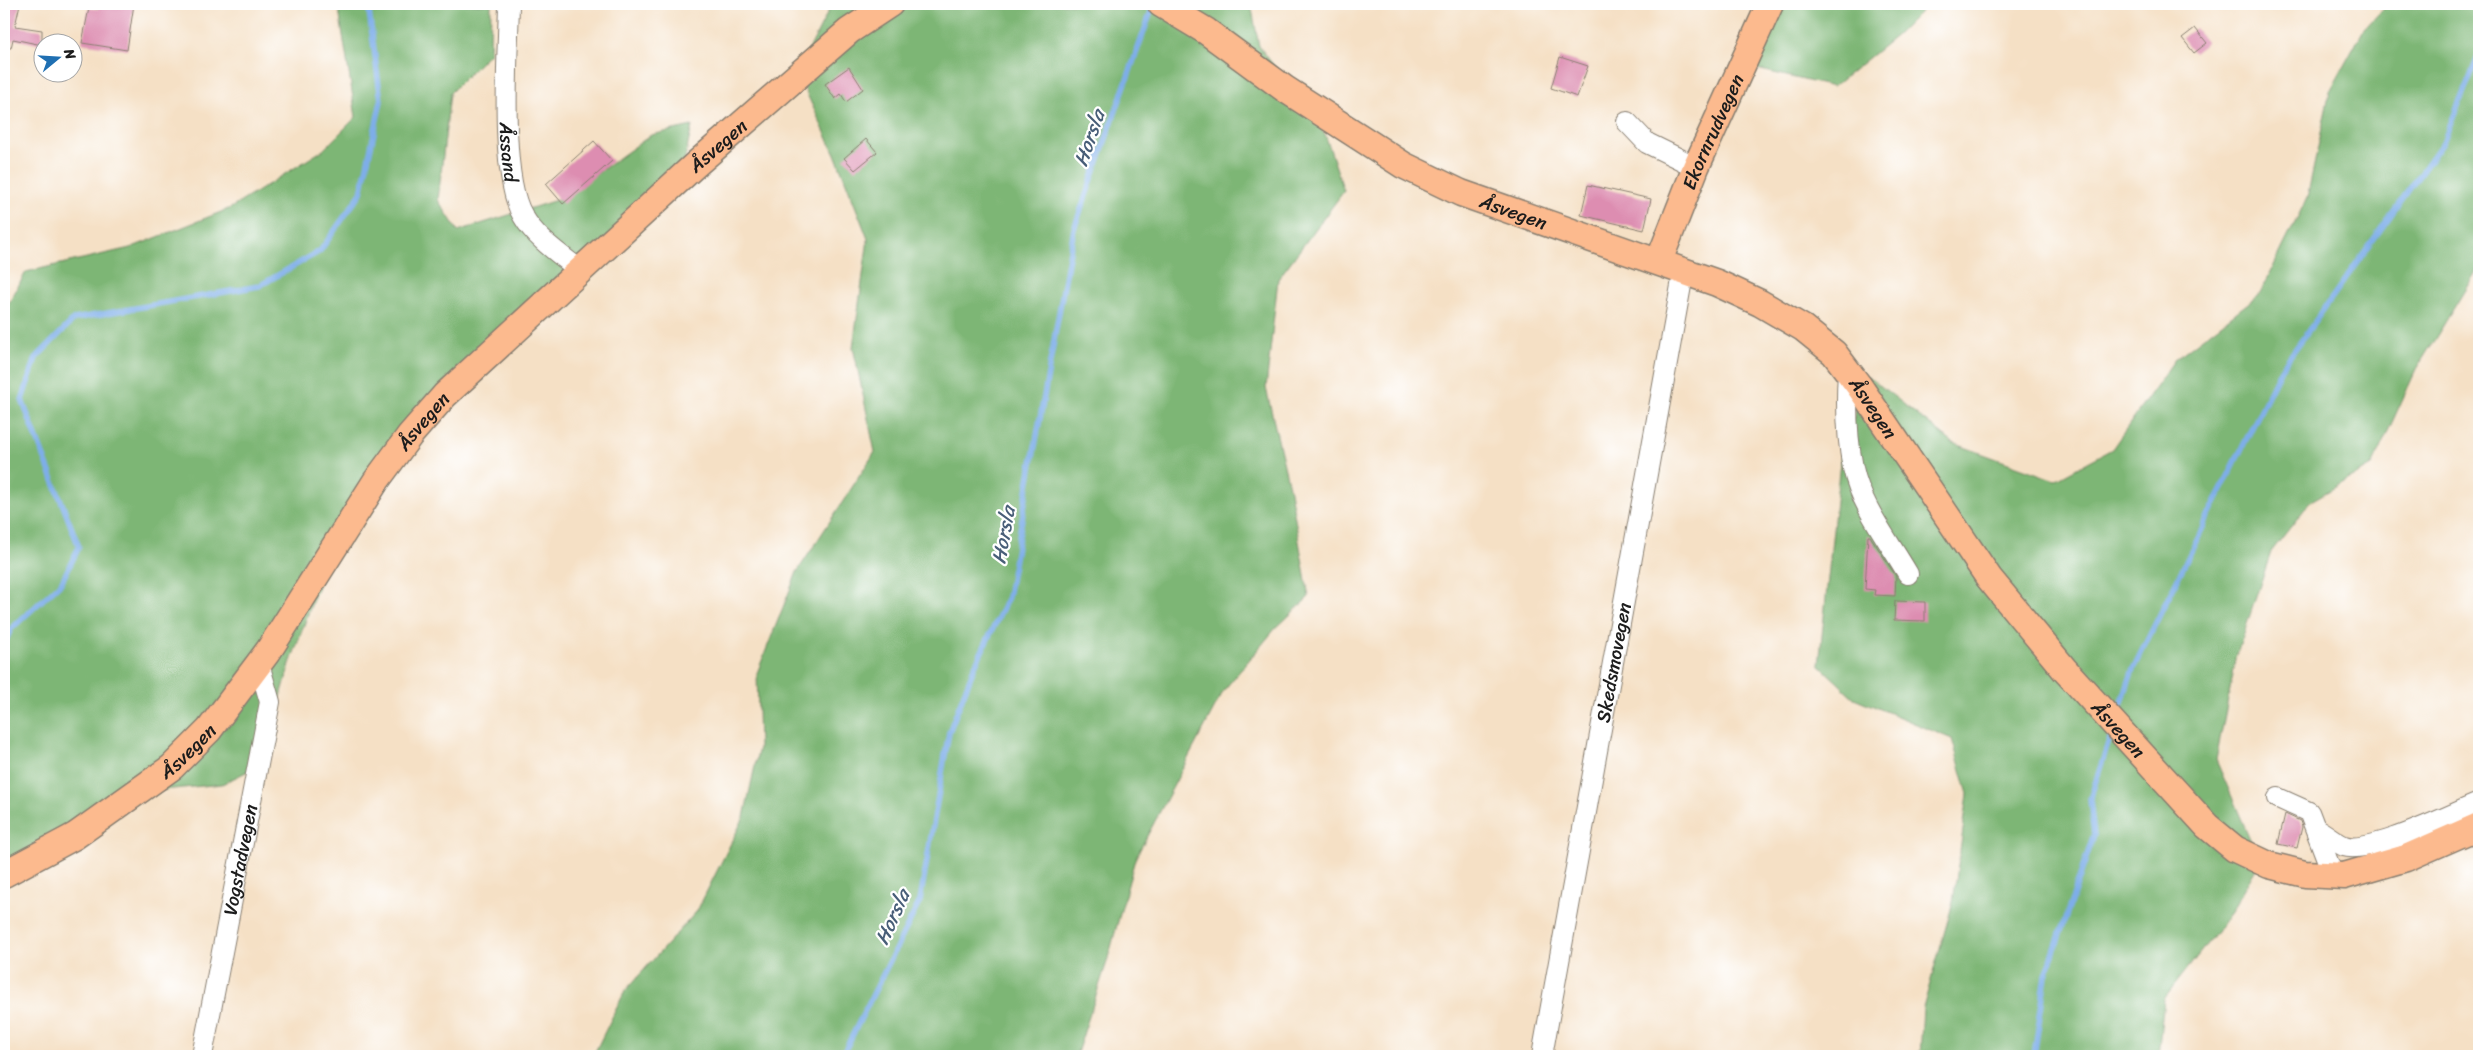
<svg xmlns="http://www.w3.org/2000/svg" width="2483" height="1060" font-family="Sriracha,sans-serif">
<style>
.forest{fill:#7db674;stroke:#4c6948}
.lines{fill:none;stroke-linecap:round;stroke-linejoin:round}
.stream{stroke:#7eaee9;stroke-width:5.5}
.building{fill:#dd8db1}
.minor-casing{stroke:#887e70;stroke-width:22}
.major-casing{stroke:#887e70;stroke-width:29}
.minor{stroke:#fff;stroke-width:20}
.major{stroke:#fcba8e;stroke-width:26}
.labels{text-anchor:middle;stroke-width:4.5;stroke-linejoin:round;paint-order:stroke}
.street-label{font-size:19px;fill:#1c1c1c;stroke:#fff}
.water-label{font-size:20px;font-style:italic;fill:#485e78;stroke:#fff}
</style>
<rect width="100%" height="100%" fill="#fff"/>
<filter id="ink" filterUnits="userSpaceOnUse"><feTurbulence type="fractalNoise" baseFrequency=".02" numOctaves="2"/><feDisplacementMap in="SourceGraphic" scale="10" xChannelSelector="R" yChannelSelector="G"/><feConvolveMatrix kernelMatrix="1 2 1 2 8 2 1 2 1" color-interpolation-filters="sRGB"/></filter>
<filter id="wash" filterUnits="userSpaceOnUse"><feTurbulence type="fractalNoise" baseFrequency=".0096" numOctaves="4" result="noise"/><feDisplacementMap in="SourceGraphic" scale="20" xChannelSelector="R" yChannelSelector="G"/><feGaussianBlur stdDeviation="1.12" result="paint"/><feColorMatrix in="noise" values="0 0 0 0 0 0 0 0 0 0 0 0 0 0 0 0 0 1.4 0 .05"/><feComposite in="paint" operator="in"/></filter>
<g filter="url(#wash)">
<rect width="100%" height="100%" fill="#f5e0c5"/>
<g class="forest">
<path d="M338,4H491L490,53L450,93L438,200L458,231L563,198L651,135L692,126L682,172L447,383L327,561L290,664L262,764L222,784L144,792L4,865V312L26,272L130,248L231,208L323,150L356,117Z"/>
<path d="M832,4H1251L1259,46L1325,134L1344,191L1278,279L1266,388L1290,491L1309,597L1275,629L1224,690L1135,859L1107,962L1076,1056H593L625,991L697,911L744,817L759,747L757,673L797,572L875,452L853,347L868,239L835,154L797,73Z"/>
<path d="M1776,4H1928L1898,34L1833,87L1757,69Z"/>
<path d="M2388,4H2479V267L2416,370L2372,466L2311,501L2271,552L2237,654L2216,760L2260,862L2227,918L2164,999L2158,1056H1920L1923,1008L1953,902L1968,794L1952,739L1854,698L1819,665L1841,452L1868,376L1953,443L2055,480L2112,449L2175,359L2260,294L2307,198L2330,91L2364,29Z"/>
</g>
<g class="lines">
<g class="stream">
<path d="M4,644L11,629L61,583L79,547L22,400L36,358L74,319L259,286L320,251L361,193L381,101L368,4"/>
<path d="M2117,717L2133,669L2281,369L2443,142L2479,55"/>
<path d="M842,1056L920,901L949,732L974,668L1008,597L1074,229L1153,6"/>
<path d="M2034,1056L2046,975L2094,835L2090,799L2112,732"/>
</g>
</g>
<g id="blocks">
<g class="building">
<path d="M4,4H20L15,26L42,30V45L13,39L11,48H4Z"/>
<path d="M98,4H134L127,50L82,43L89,8L98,9Z"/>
<path d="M2195,28L2207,43L2194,53L2182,38Z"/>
<path d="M1560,57L1588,66L1577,97L1551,88Z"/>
<path d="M849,67L863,89L846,102L841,94L835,99L825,84Z"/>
<path d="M866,139L877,152L855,170L844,158Z"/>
<path d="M594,141L612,161L563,204L546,184Z"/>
<path d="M1588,185L1651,199L1644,230L1581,215Z"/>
<path d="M1868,536H1870L1896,576L1895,596L1874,595L1875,590L1865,589Z"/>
<path d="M1895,601L1925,602V621L1894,620Z"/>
<path d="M2285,814L2300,821L2302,827L2297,848L2278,844Z"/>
</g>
</g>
</g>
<g filter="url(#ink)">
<use href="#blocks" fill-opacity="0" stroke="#887e70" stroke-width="1"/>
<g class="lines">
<defs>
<g id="minor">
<path id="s1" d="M509,4C508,54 499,176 523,216C536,239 561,255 581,271"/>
<path d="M1627,122L1647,143L1696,167"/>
<path d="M1848,372C1846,403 1847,438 1853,468C1861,506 1889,541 1908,574"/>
<path d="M2278,798L2309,812L2333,875"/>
<path d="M2317,829C2326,834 2335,842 2344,846C2370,855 2451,814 2479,803"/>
<path id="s2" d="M202,1056L270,702L259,664"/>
<path id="s3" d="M1542,1056L1684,269"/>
</g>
<g id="major">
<path id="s4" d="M1161,4L1206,31L1285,89L1403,165L1461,193L1717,283L1760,303L1803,328L1834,353L1859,386L1989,578L2065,670L2207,826L2235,849L2269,865L2305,874L2344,876L2406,858L2479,826"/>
<path id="s5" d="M1659,261L1696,167L1770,4"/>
<path id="s6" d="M4,874L75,836L172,767L209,730L269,650L376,481L410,435L445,395L695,165L849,31L890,4"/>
</g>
</defs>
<use href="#minor" class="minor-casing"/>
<use href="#major" class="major-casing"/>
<use href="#minor" class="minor"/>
<use href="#major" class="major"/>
</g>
</g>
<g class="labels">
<g class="street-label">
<text dy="7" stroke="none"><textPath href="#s5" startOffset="140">Ekornrudvegen</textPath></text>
<text dy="7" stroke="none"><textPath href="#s6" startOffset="1032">Åsvegen</textPath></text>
<text dy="7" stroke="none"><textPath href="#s1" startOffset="148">Åssand</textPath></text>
<text dy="7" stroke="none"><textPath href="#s4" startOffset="411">Åsvegen</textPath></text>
<text dy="7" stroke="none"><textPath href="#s4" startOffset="831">Åsvegen</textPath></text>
<text dy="7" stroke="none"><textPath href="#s6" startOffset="628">Åsvegen</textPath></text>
<text dy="7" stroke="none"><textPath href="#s3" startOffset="400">Skedsmovegen</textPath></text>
<text dy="7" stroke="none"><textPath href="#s4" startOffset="1236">Åsvegen</textPath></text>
<text dy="7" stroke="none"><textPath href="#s6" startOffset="222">Åsvegen</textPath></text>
<text dy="7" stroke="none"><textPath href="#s2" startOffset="200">Vogstadvegen</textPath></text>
</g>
<g class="water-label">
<text transform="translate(1089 138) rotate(-71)" y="7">Horsla</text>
<text transform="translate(1003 535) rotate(-80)" y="7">Horsla</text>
<text transform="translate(892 917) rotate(-66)" y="7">Horsla</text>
</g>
</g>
<rect width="2483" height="1060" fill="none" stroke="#fff" stroke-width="20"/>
<g transform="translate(58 58) rotate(72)"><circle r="24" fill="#ffffff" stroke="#a4a4a4"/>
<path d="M0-4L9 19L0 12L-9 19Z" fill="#1f6fb2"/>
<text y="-8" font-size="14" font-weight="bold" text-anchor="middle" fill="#1c1c1c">N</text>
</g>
</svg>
